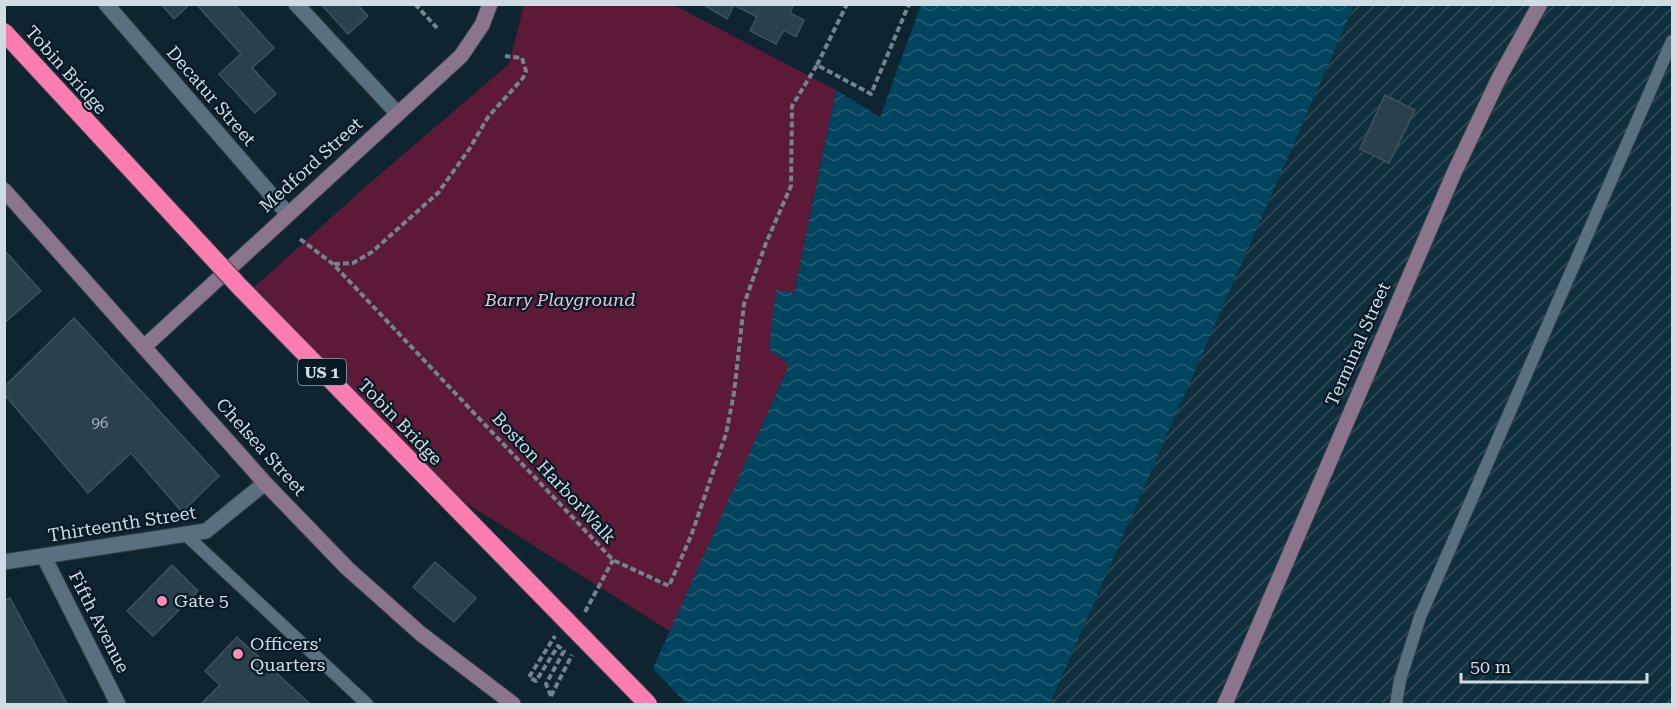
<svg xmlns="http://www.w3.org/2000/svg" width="1677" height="709" font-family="'Roboto Serif',serif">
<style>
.industrial{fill:url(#industrial-furrows)}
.green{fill:#5c1938}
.water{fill:url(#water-waves)}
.pier{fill:#0e242f}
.building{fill:#2a414c;stroke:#3d5460;stroke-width:1.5}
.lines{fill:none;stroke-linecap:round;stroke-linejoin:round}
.lane-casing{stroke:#323f47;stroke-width:14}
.street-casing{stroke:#323f47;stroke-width:17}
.secondary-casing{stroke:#323f47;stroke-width:17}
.path{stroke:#72848d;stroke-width:4;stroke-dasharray:6 3;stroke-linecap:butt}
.lane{stroke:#59717e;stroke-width:12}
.street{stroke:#59717e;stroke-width:15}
.secondary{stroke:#8a758d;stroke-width:15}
.highway-bridge-casing{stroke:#323f47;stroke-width:20;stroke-linecap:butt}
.highway-bridge{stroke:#fc7db1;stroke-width:18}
.poi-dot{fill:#ff8eba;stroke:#051a25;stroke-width:2}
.labels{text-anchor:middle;stroke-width:4.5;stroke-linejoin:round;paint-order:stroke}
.number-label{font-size:15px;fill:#a6b5bd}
.shield{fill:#051a25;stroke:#92a2aa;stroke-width:1.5}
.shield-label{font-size:16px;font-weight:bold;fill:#cfdce3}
.street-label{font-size:18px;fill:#cfdce3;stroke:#051a25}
.park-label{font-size:18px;font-style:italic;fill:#f1c0d1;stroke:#051a25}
.poi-label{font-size:18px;fill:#cfdce3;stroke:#051a25;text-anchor:start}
</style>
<defs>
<pattern id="industrial-furrows" width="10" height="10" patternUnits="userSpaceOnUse" patternTransform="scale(1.5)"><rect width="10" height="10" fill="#102f3c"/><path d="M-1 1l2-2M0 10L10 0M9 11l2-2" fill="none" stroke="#324d58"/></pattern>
<pattern id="water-waves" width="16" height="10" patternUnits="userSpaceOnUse" patternTransform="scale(1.5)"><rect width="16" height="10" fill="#01445d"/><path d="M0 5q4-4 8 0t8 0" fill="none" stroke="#255e74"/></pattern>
</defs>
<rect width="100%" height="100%" fill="#0e242f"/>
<path class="industrial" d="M1354,5H1672V704H1050Z"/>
<path class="green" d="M524,5H674L836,90L794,294L776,291L790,365L671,632L458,498L248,293L364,188L509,64Z"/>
<path class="water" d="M921,5H1354L1050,704H637L789,365L769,349L776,290L794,293L836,90L880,117Z"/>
<path class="pier" d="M651,667L687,704H634Z"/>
<g class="building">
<path d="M161,4H190L174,19Z"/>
<path d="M196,4H234L274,48L252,68L276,94L255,113L219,74L241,54Z"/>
<path d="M321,4H357L368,16L348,34Z"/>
<path d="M702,4H794L790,13L804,20L796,37L784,30L776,44L750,31L757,17L734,5L727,19Z"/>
<path d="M1385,95L1415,110L1389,163L1360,149Z"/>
<path d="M4,250L41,291L4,323Z"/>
<path d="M74,318L219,476L182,512L131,453L88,493L4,394V387Z"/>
<path d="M435,562L476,598L454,622L413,587Z"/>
<path d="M172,565L198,591L153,636L127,611Z"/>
<path d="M10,598L67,704H4V601Z"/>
<path d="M237,637L310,704H201L220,685L205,671Z"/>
</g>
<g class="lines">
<defs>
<g id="lane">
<path d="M186,535L367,704"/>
<path d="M1396,704L1400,680L1420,617L1672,41"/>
</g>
<g id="street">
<path d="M106,4L287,213"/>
<path d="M296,4L398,114"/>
<path d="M44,557L118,704"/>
<path d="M4,562L206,531L265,483"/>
</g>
<g id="secondary">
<path d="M4,190L265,483L347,568L421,634L513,704"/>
<path d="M145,346L461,56L482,25L490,4"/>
<path d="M1225,704L1454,173L1499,78L1540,4"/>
</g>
</defs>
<use href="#lane" class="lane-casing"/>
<use href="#street" class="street-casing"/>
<use href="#secondary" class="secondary-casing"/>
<g class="path">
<path d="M415,4L437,28"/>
<path d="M817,65L847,4"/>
<path d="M300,239L333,264L613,560L669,586L691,536L726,434L734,393L744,304L766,243L791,186L792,106L817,65L871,94L909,4"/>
<path d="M334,264L353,263L372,252L438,193L470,148L488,117L523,78L526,71L522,58L505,56"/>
<path d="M585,612L613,560"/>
<path d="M551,696L546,684L564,651L558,646L536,681L529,677L555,636"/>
<path d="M551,696L572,655"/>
</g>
<use href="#lane" class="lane"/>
<use href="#street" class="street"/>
<use href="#secondary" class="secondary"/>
<defs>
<path id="highway-bridge" d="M4,32L239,286L648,704"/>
</defs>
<use href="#highway-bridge" class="highway-bridge-casing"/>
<use href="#highway-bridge" class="highway-bridge"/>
</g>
<g class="poi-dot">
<circle cx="162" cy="601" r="6"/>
<circle cx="238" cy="654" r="6"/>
</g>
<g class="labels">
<g class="number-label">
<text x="100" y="428">96</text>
</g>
<rect class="shield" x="298" y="359" width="48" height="26" rx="4.5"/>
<g class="shield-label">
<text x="322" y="378">US 1</text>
</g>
<g class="street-label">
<text transform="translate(66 70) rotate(48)" y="6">Tobin Bridge</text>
<text transform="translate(211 96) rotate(49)" y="6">Decatur Street</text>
<text transform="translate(311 165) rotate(-42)" y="6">Medford Street</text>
<text transform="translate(1358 344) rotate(-66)" y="6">Terminal Street</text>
<text transform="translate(400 422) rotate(46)" y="6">Tobin Bridge</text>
<text transform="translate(261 447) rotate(48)" y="6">Chelsea Street</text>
<text transform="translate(554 478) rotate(47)" y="6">Boston HarborWalk</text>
<text transform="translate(122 524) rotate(-9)" y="6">Thirteenth Street</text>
<text transform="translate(99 622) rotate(63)" y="6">Fifth Avenue</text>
</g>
<g class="park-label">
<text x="560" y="306">Barry Playground</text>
</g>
<g class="poi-label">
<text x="174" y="607">Gate 5</text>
<text x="250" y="650">Officers'<tspan x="250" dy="21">Quarters</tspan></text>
</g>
</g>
<rect width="1677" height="709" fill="none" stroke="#cfdce3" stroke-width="12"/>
<path d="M1461 673v9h186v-9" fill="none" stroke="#cfdce3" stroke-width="3"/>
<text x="1470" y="673" font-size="18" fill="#cfdce3" stroke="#051a25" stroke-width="4.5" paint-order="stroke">50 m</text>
</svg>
